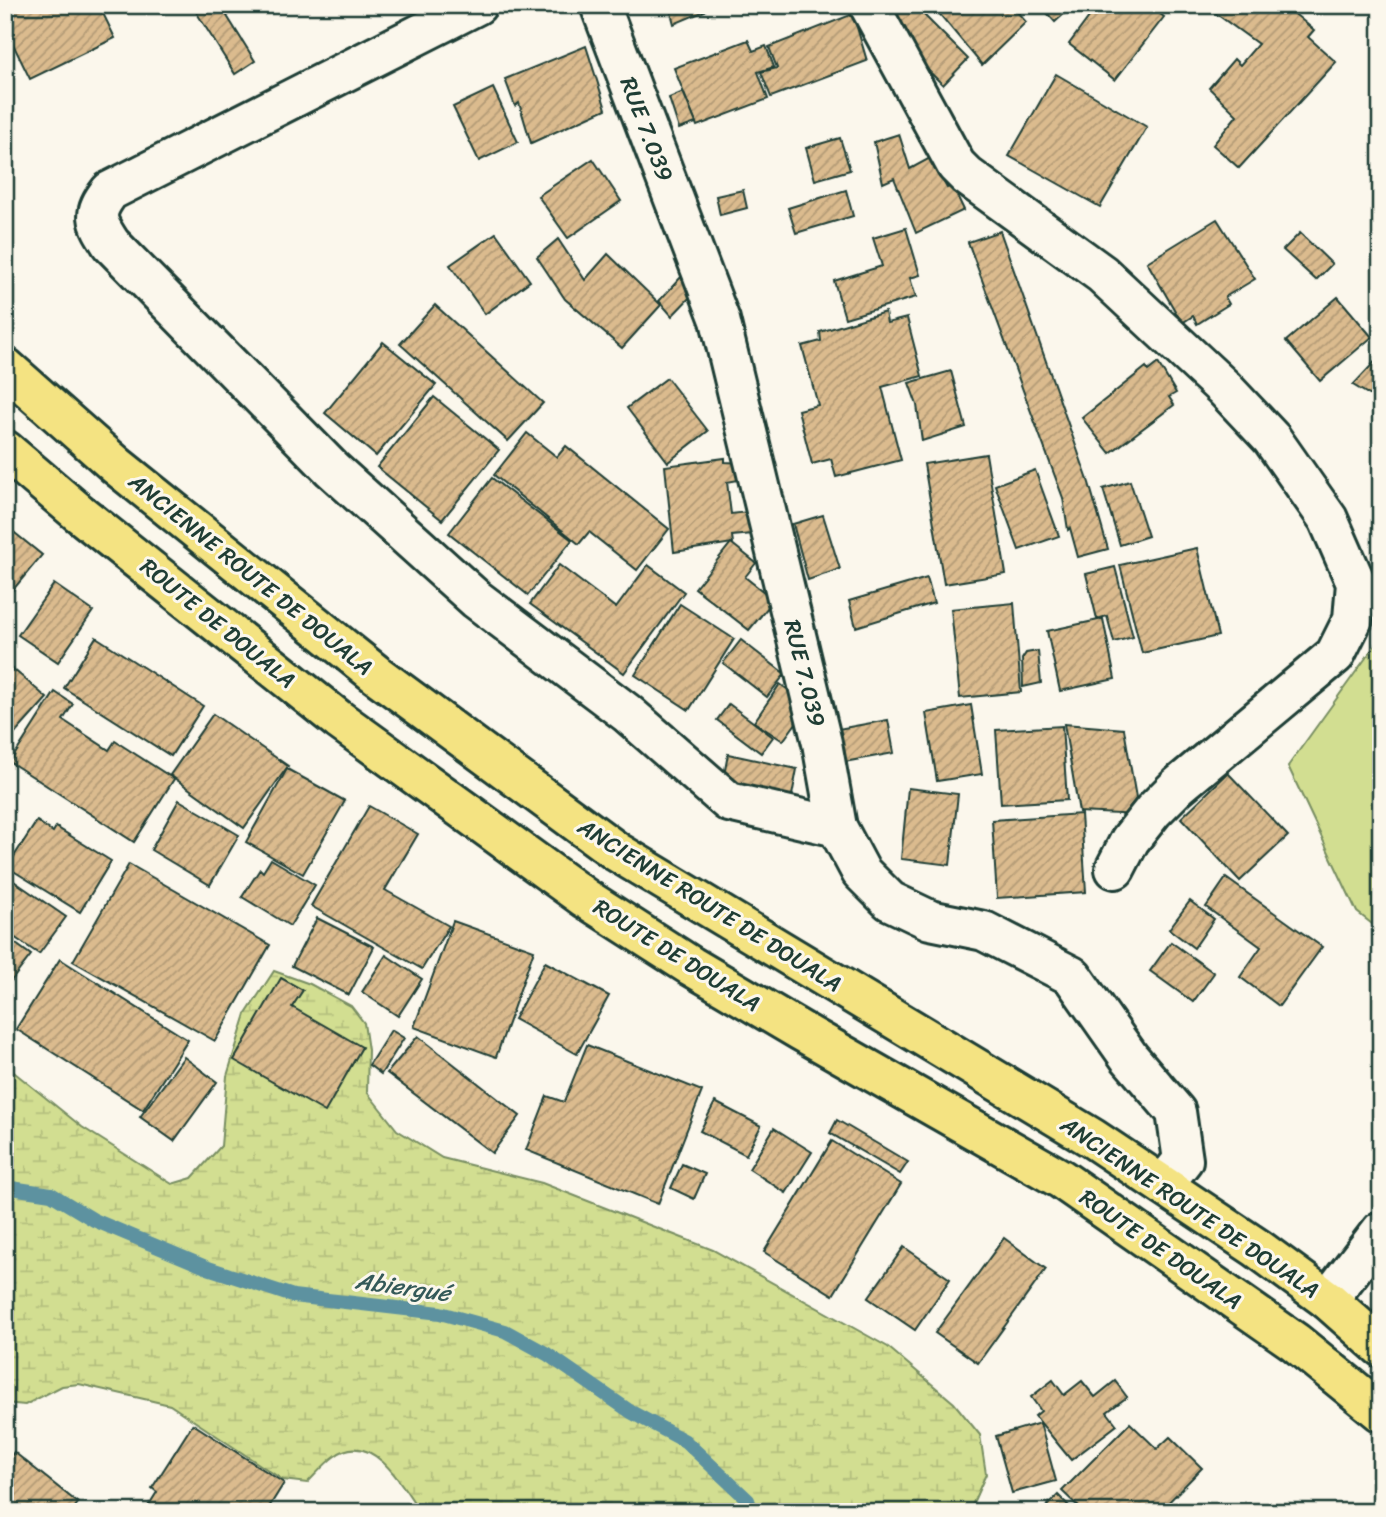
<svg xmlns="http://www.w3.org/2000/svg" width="1386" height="1517" font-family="Sriracha,sans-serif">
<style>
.green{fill:#d2de91;stroke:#788e62;stroke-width:2}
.wetland{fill:url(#wetland-marsh);stroke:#788e62;stroke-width:2}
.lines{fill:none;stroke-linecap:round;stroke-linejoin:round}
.stream{stroke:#5d92a0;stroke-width:14}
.building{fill:url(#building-hatch);stroke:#1f3d34;stroke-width:2}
.minor-casing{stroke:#1f3d34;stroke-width:44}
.major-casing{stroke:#1f3d34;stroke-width:44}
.minor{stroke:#fbf7ec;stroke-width:38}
.major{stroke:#f4e382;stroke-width:38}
.labels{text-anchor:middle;stroke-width:6;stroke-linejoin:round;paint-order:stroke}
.street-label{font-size:23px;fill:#1f3d34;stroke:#fbf7ec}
.water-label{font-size:24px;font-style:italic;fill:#345958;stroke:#fbf7ec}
</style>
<defs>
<pattern id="wetland-marsh" width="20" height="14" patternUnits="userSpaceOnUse" patternTransform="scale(1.75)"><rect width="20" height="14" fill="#d2de91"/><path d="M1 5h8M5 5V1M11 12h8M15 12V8" fill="none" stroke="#b4bf7e"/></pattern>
<pattern id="building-hatch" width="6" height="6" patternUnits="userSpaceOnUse" patternTransform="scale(1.75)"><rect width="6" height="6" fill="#dbbb8e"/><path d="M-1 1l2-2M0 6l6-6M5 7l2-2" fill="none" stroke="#b19975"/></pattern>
</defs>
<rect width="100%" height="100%" fill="#fbf7ec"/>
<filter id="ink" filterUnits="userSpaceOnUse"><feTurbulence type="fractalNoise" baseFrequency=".0143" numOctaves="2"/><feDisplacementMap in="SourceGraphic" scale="14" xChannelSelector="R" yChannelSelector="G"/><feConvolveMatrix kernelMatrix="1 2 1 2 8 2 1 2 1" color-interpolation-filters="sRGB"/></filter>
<g filter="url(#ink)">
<path class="green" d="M1381,637V931L1357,912L1288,766Z"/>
<path class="wetland" d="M274,971L310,984L351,1006L364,1023L368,1050L367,1092L397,1130L442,1158L542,1183L713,1250L888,1347L954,1403L980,1435L986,1474L969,1512H420C404,1487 371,1428 335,1456C325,1463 316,1474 307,1483L283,1480L170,1405L79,1384L62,1386L25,1405L5,1403V1065L82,1127L172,1184L192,1178L221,1146L227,1076L246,1014Z"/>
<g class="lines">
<path class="stream" d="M5,1187L51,1194L94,1220L208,1268L293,1296L440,1313L505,1331L547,1354L631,1412L685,1441L748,1500L752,1512"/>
</g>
<g class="building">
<path d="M5,5H99L115,38L30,79L5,28Z"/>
<path d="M157,5H180L160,13Z"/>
<path d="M197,5H236L238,8L227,16L255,61L235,74L193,7Z"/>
<path d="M669,5H703L705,11L674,24Z"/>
<path d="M893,5H914L968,59L943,85L878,21Z"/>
<path d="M932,5H1011L1026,22L982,65Z"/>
<path d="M1040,5H1074L1055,22Z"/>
<path d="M1098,5H1149L1164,17L1115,80L1069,44Z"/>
<path d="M1204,5H1284L1314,30L1308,37L1336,62L1239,168L1213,145L1237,115L1209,88L1234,59L1240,65L1258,44Z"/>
<path d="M853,14L867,61L771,97L761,72L777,68L769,47Z"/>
<path d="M748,40L753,51L766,46L774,67L758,72L768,99L697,126L674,68Z"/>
<path d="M586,46L606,109L531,143L519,103L515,106L505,79Z"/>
<path d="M1056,74L1147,127L1100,207L1009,156Z"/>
<path d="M493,88L518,142L479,161L453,107Z"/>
<path d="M683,92L696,123L679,129L669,98Z"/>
<path d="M899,134L910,169L930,158L947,188L952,185L964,210L916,233L894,178L883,183L874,142Z"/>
<path d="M840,138L850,170L815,180L806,148Z"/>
<path d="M593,159L621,201L568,238L538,196Z"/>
<path d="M743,190L747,208L720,215L716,196Z"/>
<path d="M846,190L853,216L796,233L788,208Z"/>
<path d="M1217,219L1255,279L1225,297L1229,304L1197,324L1193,316L1182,323L1147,262Z"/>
<path d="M906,228L920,275L910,278L916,297L845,318L834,281L882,266L873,238Z"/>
<path d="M1000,231L1089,483L1108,549L1078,557L1070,528L1068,530L1063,498L968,242Z"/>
<path d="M496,233L530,281L485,314L450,265Z"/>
<path d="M1300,233L1332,264L1316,280L1283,250Z"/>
<path d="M558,239L585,280L608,254L661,305L622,348L565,299L537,257Z"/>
<path d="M682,276L696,291L672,316L659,301Z"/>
<path d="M1338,297L1372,337L1320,381L1286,341Z"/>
<path d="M435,305L543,403L508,441L400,344Z"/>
<path d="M885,312L887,323L907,318L922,376L882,387L901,460L836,477L831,459L812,464L798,410L818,405L802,346L821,341L820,332Z"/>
<path d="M383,342L436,385L376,456L325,413Z"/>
<path d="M1381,355V402L1353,385Z"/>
<path d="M1158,363L1176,393L1169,397L1174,405L1110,453L1082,418L1146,367L1148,371Z"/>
<path d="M951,371L966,427L922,441L917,405L909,383Z"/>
<path d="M667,378L708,431L668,462L627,408Z"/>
<path d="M434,397L499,450L442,520L377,467Z"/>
<path d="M527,433L557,457L566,446L669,529L637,570L589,532L579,544L494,475Z"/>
<path d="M986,454L1006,574L944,584L924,464Z"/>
<path d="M725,458V462L742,463L744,479L727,482L731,514L748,512L752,534L732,536L733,543L674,552L665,466Z"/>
<path d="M1035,470L1059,536L1019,550L995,485Z"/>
<path d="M492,478L572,540L528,595L449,533Z"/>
<path d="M1130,481L1148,536L1120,545L1103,489Z"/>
<path d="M823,515L840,569L808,580L793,524Z"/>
<path d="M5,525L42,555L12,591L5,585Z"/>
<path d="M731,543L756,563L745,577L774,600L749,630L695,588Z"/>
<path d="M1197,548L1218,636L1142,653L1120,565Z"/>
<path d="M559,565L616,608L648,565L684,592L624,673L530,604Z"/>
<path d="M1115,567L1133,637L1114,642L1107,616L1097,619L1086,574Z"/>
<path d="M927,578L934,603L856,627L849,601Z"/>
<path d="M54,584L93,611L58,662L18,635Z"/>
<path d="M1014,603L1021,692L960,698L951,609Z"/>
<path d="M680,604L734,639L689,710L635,675Z"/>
<path d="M1103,619L1115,679L1060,691L1047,631Z"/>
<path d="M96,637L203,706L171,756L64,688Z"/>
<path d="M741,640L785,674L767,697L723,663Z"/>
<path d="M1038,651L1041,683L1023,687L1022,659L1026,653Z"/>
<path d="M5,662L47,698L5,745Z"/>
<path d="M780,684L809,705L783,741L754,722Z"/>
<path d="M55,692L73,704L63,720L109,750L115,741L174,779L134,842L10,762Z"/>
<path d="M729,704L773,737L761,753L717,720Z"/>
<path d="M971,705L982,774L937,781L926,713Z"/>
<path d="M213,714L288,766L244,828L170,775Z"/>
<path d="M888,720L894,753L844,762L838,729Z"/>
<path d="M1064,724L1124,729L1139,815L1079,812Z"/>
<path d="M1062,726L1067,800L1001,804L996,730Z"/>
<path d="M728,754L797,769L791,801L722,786Z"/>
<path d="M287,769L345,801L303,874L246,842Z"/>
<path d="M1228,773L1288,836L1240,881L1181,818Z"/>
<path d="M908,788L958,794L950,865L901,859Z"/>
<path d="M179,800L239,835L210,885L151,850Z"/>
<path d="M369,806L418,834L385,890L449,926L422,969L311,906Z"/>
<path d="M1081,814L1086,892L997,898L992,820Z"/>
<path d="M37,821L53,832L56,827L111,861L80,912L7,867Z"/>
<path d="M5,823L12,827L5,837Z"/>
<path d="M271,859L315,885L290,926L242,897L260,869L263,872Z"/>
<path d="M129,864L270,945L215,1041L73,961Z"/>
<path d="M5,875L66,917L39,954L5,931Z"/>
<path d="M1226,878L1322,947L1279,1006L1240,977L1261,947L1206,907Z"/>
<path d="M1190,901L1214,919L1194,948L1169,929Z"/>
<path d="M317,918L374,947L349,995L292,966Z"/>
<path d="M453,921L534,950L496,1057L414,1027Z"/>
<path d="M5,936L31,955L5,989Z"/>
<path d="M1171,942L1214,973L1193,1002L1150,971Z"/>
<path d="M386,955L422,979L398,1016L362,992Z"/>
<path d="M60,959L188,1040L143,1110L16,1029Z"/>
<path d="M545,962L609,996L577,1054L514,1019Z"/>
<path d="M281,978L303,990L292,1007L362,1047L325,1112L234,1060Z"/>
<path d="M391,1030L404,1038L381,1074L369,1065Z"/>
<path d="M418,1036L520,1116L492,1153L387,1073Z"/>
<path d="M587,1045L702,1091L658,1204L526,1150L547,1096L564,1102Z"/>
<path d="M184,1057L217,1082L174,1141L140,1117Z"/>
<path d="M715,1102L761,1126L746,1155L700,1131Z"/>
<path d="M837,1120L908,1162L900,1174L830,1133Z"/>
<path d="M774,1128L812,1152L786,1193L749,1169Z"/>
<path d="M832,1141L901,1184L833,1295L764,1252Z"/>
<path d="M682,1164L705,1174L694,1199L671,1188Z"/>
<path d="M1004,1238L1046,1269L978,1363L935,1333Z"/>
<path d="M904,1247L950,1279L915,1330L868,1298Z"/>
<path d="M1053,1380L1064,1395L1082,1381L1095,1397L1115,1381L1127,1397L1107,1412L1117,1425L1071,1460L1035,1416L1041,1411L1031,1397Z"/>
<path d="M1040,1423L1056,1481L1012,1493L996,1436Z"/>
<path d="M1130,1423L1157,1449L1170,1437L1202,1468L1159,1512H1084L1062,1491Z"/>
<path d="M193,1424L284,1483L266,1512H154L147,1508L157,1492L152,1488Z"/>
<path d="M14,1452L78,1503L71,1512H5V1464Z"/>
<path d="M1058,1495L1075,1512H1041Z"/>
</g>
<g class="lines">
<defs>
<g id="minor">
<path d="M477,5L110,191C92,214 96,221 111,244L332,469L476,599L627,713L729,802L837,827"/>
<path d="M600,5L720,320L822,743L837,827L861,872L890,901L930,920L984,931L1072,976L1129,1057L1176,1112L1183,1160L1163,1185"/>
<path d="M869,5L956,165L967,176L1102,274L1223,387L1272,439L1328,519L1356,583L1353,619L1335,655L1178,786L1153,811L1130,840L1115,869"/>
<path d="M1328,1300L1381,1231"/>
</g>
<g id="major">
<path d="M5,367L117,466L377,675L617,852L1092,1138L1257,1248L1328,1300L1381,1347"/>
<path d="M5,450L79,513L339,720L585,898L691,966L801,1031L1061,1179L1295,1342L1381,1412"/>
</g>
</defs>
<use href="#minor" class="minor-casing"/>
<use href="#major" class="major-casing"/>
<use href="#minor" class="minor"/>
<use href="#major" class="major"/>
</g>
</g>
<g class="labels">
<g class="street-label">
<text transform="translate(647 129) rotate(69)" y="8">RUE 7.039</text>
<text transform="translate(251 574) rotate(39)" y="8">ANCIENNE ROUTE DE DOUALA</text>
<text transform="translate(218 623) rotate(39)" y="8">ROUTE DE DOUALA</text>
<text transform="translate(805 673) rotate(76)" y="8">RUE 7.039</text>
<text transform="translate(710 905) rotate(32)" y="8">ANCIENNE ROUTE DE DOUALA</text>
<text transform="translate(677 955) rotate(32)" y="8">ROUTE DE DOUALA</text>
<text transform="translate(1190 1207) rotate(34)" y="8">ANCIENNE ROUTE DE DOUALA</text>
<text transform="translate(1161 1249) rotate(35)" y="8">ROUTE DE DOUALA</text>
</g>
<g class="water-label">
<text transform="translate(403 1287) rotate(8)" y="8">Abiergué</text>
</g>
</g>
<rect width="1386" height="1517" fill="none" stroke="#fbf7ec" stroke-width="28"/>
<rect x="14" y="14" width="1358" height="1489" fill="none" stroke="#1f3d34" stroke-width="2.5" filter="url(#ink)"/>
</svg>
